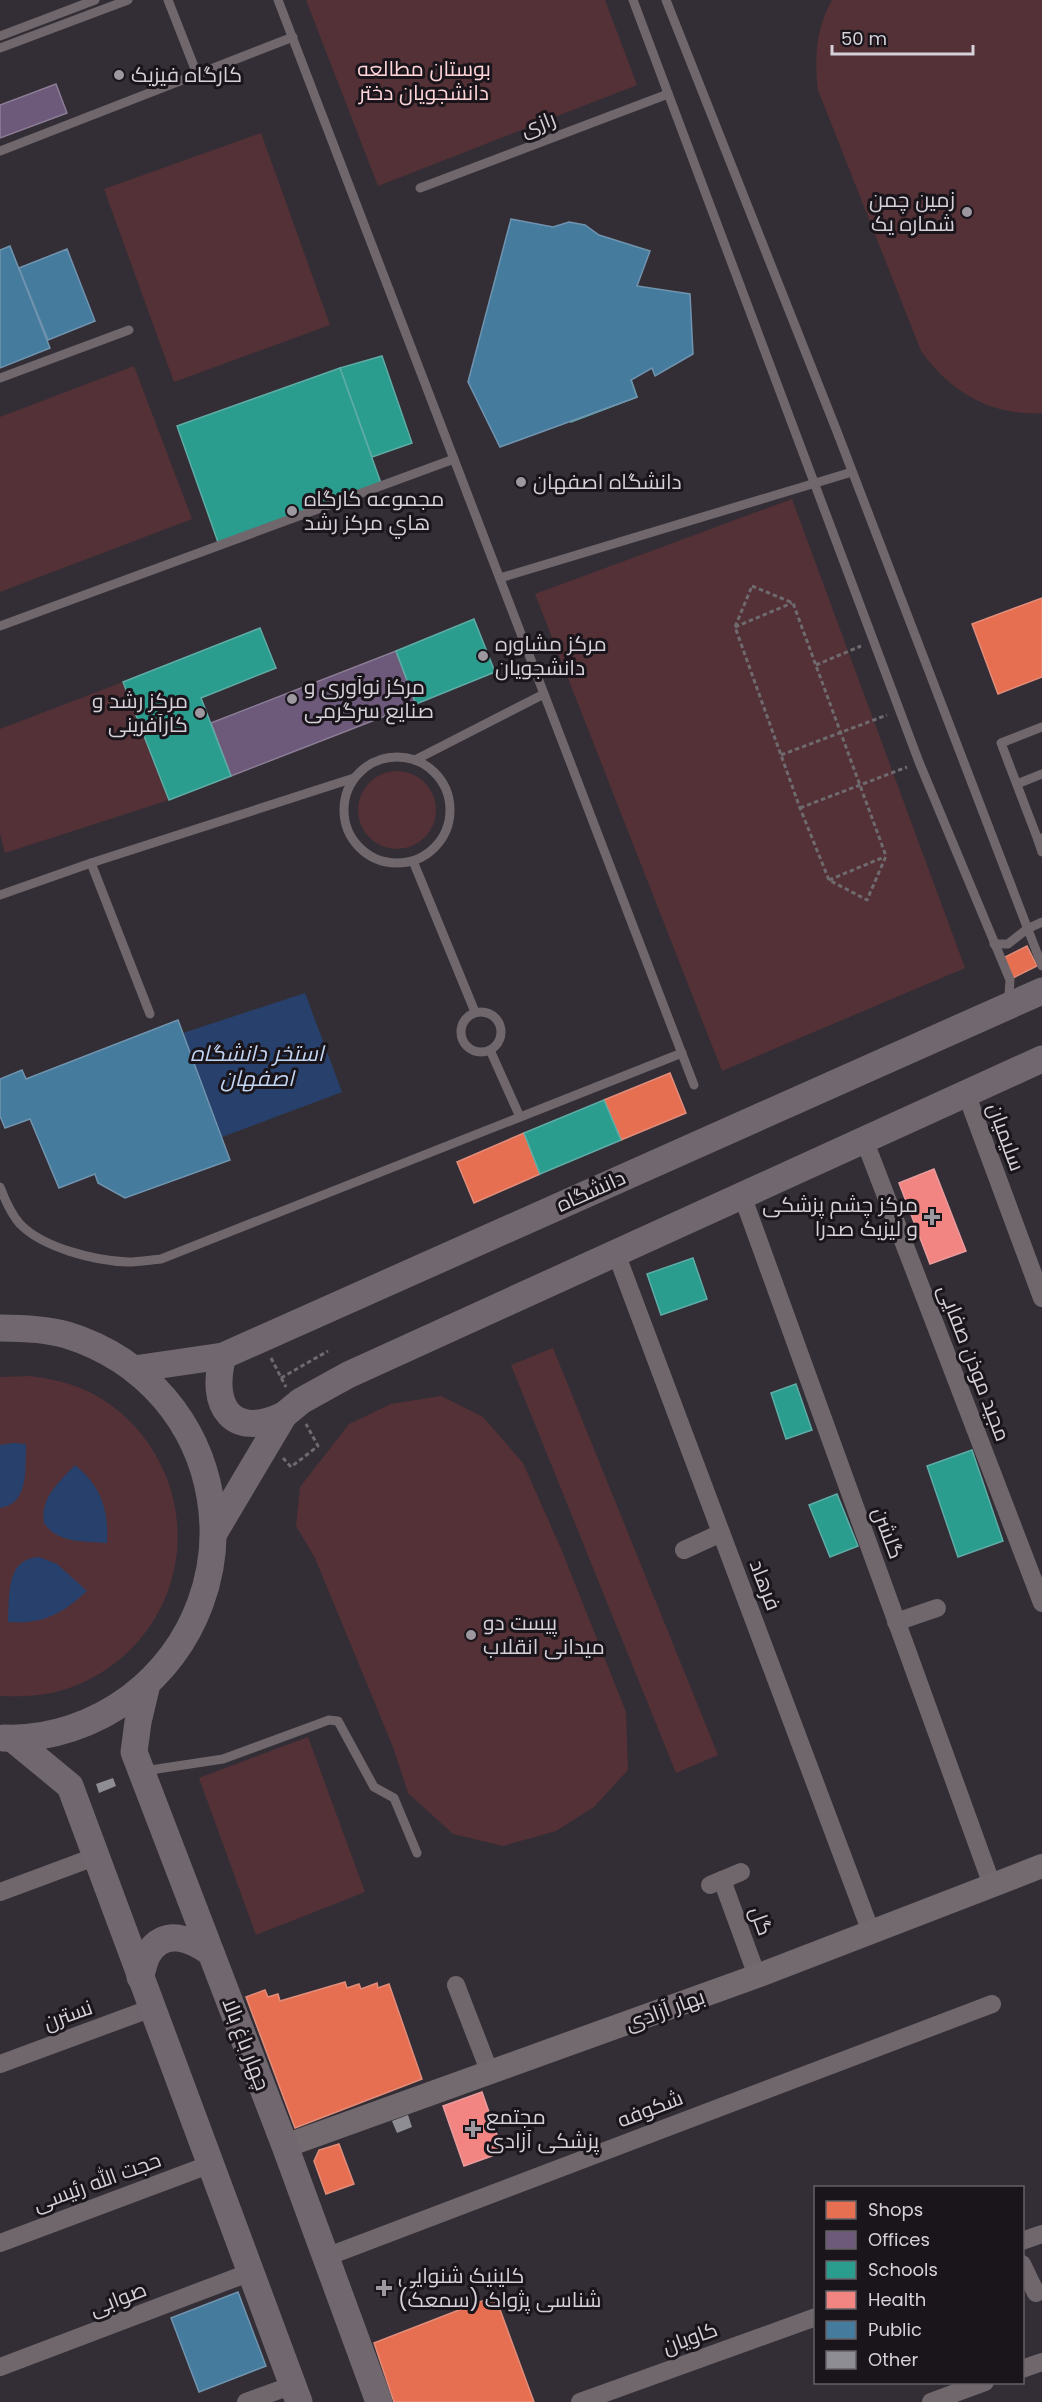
<svg xmlns="http://www.w3.org/2000/svg" width="1042" height="2402" font-family="Poppins,Cairo,sans-serif">
<style>
.green{fill:#533136}
.water{fill:#27416c}
.shops{fill:#e76f51;stroke:#e28c7a;stroke-width:1.5}
.offices{fill:#6d597a;stroke:#8c7d96;stroke-width:1.5}
.schools{fill:#2a9d8f;stroke:#5eaca5;stroke-width:1.5}
.health{fill:#f28482;stroke:#ea9b9c;stroke-width:1.5}
.public{fill:#457b9d;stroke:#7094af;stroke-width:1.5}
.building{fill:#8f8d94}
.lines{fill:none;stroke-linecap:round;stroke-linejoin:round}
.path{stroke:#6f6a6e;stroke-width:3;stroke-dasharray:4.5 3;stroke-linecap:butt}
.lane{stroke:#6f676c;stroke-width:9}
.street{stroke:#6f676c;stroke-width:18}
.secondary{stroke:#736a70;stroke-width:24}
.primary{stroke:#70686e;stroke-width:27}
.poi-dot{fill:#9d97a0;stroke:#1a151b;stroke-width:2}
.labels{text-anchor:middle;stroke-width:6;stroke-linejoin:round;paint-order:stroke}
.park-label{font-size:21px;fill:#ffd5d9;stroke:#1a151b}
.poi-label{font-size:21px;fill:#d6d0d9;stroke:#1a151b;text-anchor:start}
.street-label{font-size:21px;fill:#d6d0d9;stroke:#1a151b}
.water-label{font-size:22px;font-style:italic;fill:#c2d5f3;stroke:#1a151b}
</style>
<rect width="100%" height="100%" fill="#332e35"/>
<g class="green">
<path d="M306,0H605L637,85L378,186Z"/>
<path d="M832,0H1042V413C991,416 950,392 921,351L818,90C814,59 816,28 832,0Z"/>
<path d="M261,133L330,325L174,382L104,189Z"/>
<path d="M134,366L192,519L0,592V417Z"/>
<path d="M792,499L965,968L722,1071L535,594Z"/>
<path d="M123,682L169,800L5,853L0,833V729Z"/>
<circle cx="397" cy="810" r="39"/>
<path d="M553,1348L718,1755L676,1773L511,1365Z"/>
<path d="M29,1376C46,1378 62,1381 78,1387C106,1398 132,1419 148,1443C209,1531 172,1649 72,1687C49,1696 24,1697 0,1696V1377Z"/>
<path d="M441,1396L483,1417L523,1463L562,1551L626,1712L628,1770L594,1807L556,1831L503,1846L453,1834L408,1793L393,1747L315,1558L296,1526L300,1487L349,1424L391,1404Z"/>
<path d="M308,1737L365,1892L256,1935L199,1778Z"/>
</g>
<g class="water">
<path d="M305,993L342,1092L222,1137L183,1033Z"/>
<path d="M13,1443L26,1444C25,1466 30,1504 0,1508V1445Z"/>
<path d="M75,1465C101,1486 109,1510 107,1543C85,1541 58,1544 44,1523C40,1498 59,1482 75,1465Z"/>
<path d="M39,1557L57,1564L87,1591C61,1615 43,1624 8,1622C10,1596 5,1559 39,1557Z"/>
</g>
<g class="shops">
<path d="M1042,598V677L998,694L972,624Z"/>
<path d="M1027,946L1037,966L1013,978L1003,958Z"/>
<path d="M670,1073L686,1113L621,1140L604,1100Z"/>
<path d="M524,1133L540,1174L474,1203L457,1162Z"/>
<path d="M345,1982L347,1988L359,1984L361,1989L377,1983L378,1988L389,1984L422,2079L295,2128L246,1997L265,1990L268,1997L278,1994L280,2001Z"/>
<path d="M339,2144L354,2184L326,2194L314,2161L319,2150Z"/>
<path d="M495,2296L534,2402H394L374,2343Z"/>
</g>
<g class="offices">
<path d="M56,84L67,113L0,138V105Z"/>
<path d="M396,651L416,704L231,776L211,723Z"/>
</g>
<g class="schools">
<path d="M382,356L412,443L372,457L340,368Z"/>
<path d="M340,368L382,486L219,545L177,426Z"/>
<path d="M628,371L637,397L571,422L561,396Z"/>
<path d="M474,619L495,672L416,704L396,651Z"/>
<path d="M260,628L276,668L201,698L231,776L169,800L123,682Z"/>
<path d="M604,1100L621,1140L540,1174L524,1133Z"/>
<path d="M693,1258L707,1299L661,1315L647,1274Z"/>
<path d="M796,1384L812,1430L786,1439L771,1393Z"/>
<path d="M972,1450L1003,1541L958,1557L927,1466Z"/>
<path d="M837,1494L858,1546L830,1557L809,1505Z"/>
</g>
<g class="health">
<path d="M934,1169L966,1251L930,1264L899,1183Z"/>
<path d="M482,2092L503,2152L464,2166L443,2106Z"/>
</g>
<g class="public">
<path d="M511,219L553,227L569,222L585,225L599,235L650,251L637,286L690,294L693,354L655,376L652,368L631,380L637,397L500,447L468,382Z"/>
<path d="M10,246L50,348L0,368V250Z"/>
<path d="M67,249L95,321L48,340L19,268Z"/>
<path d="M178,1020L230,1160L125,1198L98,1183L95,1174L59,1188L30,1119L5,1128L0,1116V1079L22,1070L26,1079Z"/>
<path d="M238,2292L266,2366L199,2392L171,2318Z"/>
</g>
<g class="building">
<path d="M113,1778L116,1786L99,1793L96,1784Z"/>
<path d="M408,2115L412,2127L397,2133L392,2121Z"/>
</g>
<g class="lines">
<g class="path">
<path d="M752,586L793,603L886,856L867,900L829,880L800,808L735,627Z"/>
<path d="M735,627L792,603"/>
<path d="M816,665L861,646"/>
<path d="M781,755L887,715"/>
<path d="M800,808L907,767"/>
<path d="M829,880L884,857"/>
<path d="M271,1358L286,1387"/>
<path d="M281,1378L328,1351"/>
<path d="M283,1458L291,1467L318,1446L306,1424"/>
</g>
<g class="lane">
<path d="M168,0L197,74"/>
<path d="M278,0L694,1085"/>
<path d="M633,0L919,762L1010,980L1009,995L1006,1001"/>
<path d="M666,0L836,429L1042,966"/>
<path d="M0,36L95,0"/>
<path d="M0,48L128,0"/>
<path d="M0,151L293,37"/>
<path d="M420,188L668,94"/>
<path d="M0,378L129,330"/>
<path d="M500,578L852,472"/>
<path d="M0,626L454,459"/>
<circle cx="397" cy="810" r="53"/>
<path d="M415,760L544,694"/>
<path d="M1017,784L1042,774"/>
<path d="M1042,838L1038,840L1042,852"/>
<path d="M1038,840L1001,743L1042,727"/>
<path d="M413,861L475,1012"/>
<path d="M91,863L150,1014"/>
<path d="M0,895L91,863L354,778"/>
<path d="M994,944H1008L1027,929L1042,922"/>
<circle cx="481" cy="1032" r="20"/>
<path d="M490,1050L520,1117"/>
<path d="M0,1187C5,1200 11,1214 20,1224C43,1248 96,1261 128,1262C139,1262 150,1260 161,1259L682,1053"/>
<path d="M144,1771L223,1759L329,1720L338,1721L374,1787L394,1798L417,1853"/>
</g>
<g class="street">
<path d="M966,1093L1042,1298"/>
<path d="M864,1139L1042,1603"/>
<path d="M742,1195L992,1885"/>
<path d="M616,1253L871,1932"/>
<path d="M684,1550L721,1533"/>
<path d="M896,1622L937,1608"/>
<path d="M722,1880L757,1976"/>
<path d="M710,1885L741,1872"/>
<path d="M0,1892L97,1856"/>
<path d="M456,1985L490,2073"/>
<path d="M0,2064L152,2008"/>
<path d="M1022,2241L1042,2234"/>
<path d="M0,2243L211,2164"/>
<path d="M326,2257L992,2004"/>
<path d="M1022,2264L1036,2293"/>
<path d="M0,2367L251,2272"/>
<path d="M1022,2369L1042,2362"/>
<path d="M246,2402L293,2385"/>
<path d="M580,2402L816,2317"/>
<path d="M931,2402L985,2382"/>
</g>
<path class="secondary" d="M285,2146L757,1976L1042,1866"/>
<g class="primary">
<path d="M0,1328C23,1328 46,1329 67,1335C230,1386 264,1594 131,1697C95,1724 49,1740 4,1738"/>
<path d="M223,1356C209,1406 232,1440 284,1415"/>
<path d="M134,1369L223,1356L1042,991"/>
<path d="M214,1533L284,1415L301,1401L348,1375L1042,1059"/>
<path d="M147,1684L138,1722L134,1752L285,2146L379,2402"/>
<path d="M13,1739L70,1786L299,2402"/>
<path d="M140,1977C143,1970 144,1961 148,1954C164,1927 192,1939 211,1953"/>
</g>
</g>
<g class="poi-dot">
<circle cx="119" cy="75" r="6"/>
<circle cx="967" cy="212" r="6"/>
<circle cx="521" cy="482" r="6"/>
<circle cx="292" cy="511" r="6"/>
<circle cx="483" cy="656" r="6"/>
<circle cx="292" cy="699" r="6"/>
<circle cx="200" cy="713" r="6"/>
<path d="M929 1208h6v6h6v6h-6v6h-6v-6h-6v-6h6z"/>
<circle cx="471" cy="1635" r="6"/>
<path d="M470 2120h6v6h6v6h-6v6h-6v-6h-6v-6h6z"/>
<path d="M381 2279h6v6h6v6h-6v6h-6v-6h-6v-6h6z"/>
</g>
<g class="labels">
<g class="park-label">
<text x="424" y="76">بوستان مطالعه<tspan x="424" dy="24">دانشجویان دختر</tspan></text>
</g>
<g class="poi-label">
<text x="131" y="82">کارگاه فیزیک</text>
<text x="955" y="207" text-anchor="end">زمین چمن<tspan x="955" dy="24">شماره یک</tspan></text>
<text x="533" y="489">دانشگاه اصفهان</text>
<text x="304" y="506">مجموعه کارگاه<tspan x="304" dy="24">هاي مرکز رشد</tspan></text>
<text x="495" y="651">مرکز مشاوره<tspan x="495" dy="24">دانشجویان</tspan></text>
<text x="304" y="694">مرکز نوآوری و<tspan x="304" dy="24">صنایع سرگرمی</tspan></text>
<text x="188" y="708" text-anchor="end">مرکز رشد و<tspan x="188" dy="24">کارآفرینی</tspan></text>
<text x="918" y="1212" text-anchor="end">مرکز چشم پزشکی<tspan x="918" dy="24">و لیزیک صدرا</tspan></text>
<text x="483" y="1630">پیست دو<tspan x="483" dy="24">میدانی انقلاب</tspan></text>
<text x="486" y="2124">مجتمع<tspan x="486" dy="24">پزشکی آزادی</tspan></text>
<text x="398" y="2283">کلینیک شنوایی<tspan x="398" dy="24">شناسی پژواک (سمعک)</tspan></text>
</g>
<g class="street-label">
<text transform="translate(538 124) rotate(-21)" y="7">رازی</text>
<text transform="translate(1006 1137) rotate(70)" y="7">سلیمیان</text>
<text transform="translate(591 1191) rotate(-24)" y="7">دانشگاه</text>
<text transform="translate(974 1363) rotate(69)" y="7">مجید موذن صفایی</text>
<text transform="translate(888 1533) rotate(70)" y="7">گلشن</text>
<text transform="translate(765 1585) rotate(69)" y="7">فرهاد</text>
<text transform="translate(761 1921) rotate(70)" y="7">گل</text>
<text transform="translate(665 2010) rotate(-20)" y="7">بهار آزادی</text>
<text transform="translate(68 2015) rotate(-20)" y="7">نسترن</text>
<text transform="translate(246 2044) rotate(69)" y="7">چهار باغ بالا</text>
<text transform="translate(650 2109) rotate(-21)" y="7">شکوفه</text>
<text transform="translate(97 2182) rotate(-20)" y="7">حجت الله رئیسی</text>
<text transform="translate(118 2299) rotate(-21)" y="7">صوابی</text>
<text transform="translate(690 2338) rotate(-20)" y="7">کاویان</text>
</g>
<g class="water-label">
<text x="257" y="1061">استخر دانشگاه<tspan x="257" dy="25">اصفهان</tspan></text>
</g>
</g>
<rect x="814" y="2186" width="210" height="198" fill="#1a151b" stroke="#656067" stroke-width="1.5"/>
<rect x="826" y="2201" width="30" height="18" fill="#e76f51" stroke="#656067" stroke-width="1.5"/>
<text x="868" y="2216" font-size="18" fill="#d6d0d9">Shops</text>
<rect x="826" y="2231" width="30" height="18" fill="#6d597a" stroke="#656067" stroke-width="1.5"/>
<text x="868" y="2246" font-size="18" fill="#d6d0d9">Offices</text>
<rect x="826" y="2261" width="30" height="18" fill="#2a9d8f" stroke="#656067" stroke-width="1.5"/>
<text x="868" y="2276" font-size="18" fill="#d6d0d9">Schools</text>
<rect x="826" y="2291" width="30" height="18" fill="#f28482" stroke="#656067" stroke-width="1.5"/>
<text x="868" y="2306" font-size="18" fill="#d6d0d9">Health</text>
<rect x="826" y="2321" width="30" height="18" fill="#457b9d" stroke="#656067" stroke-width="1.5"/>
<text x="868" y="2336" font-size="18" fill="#d6d0d9">Public</text>
<rect x="826" y="2351" width="30" height="18" fill="#8f8d94" stroke="#656067" stroke-width="1.5"/>
<text x="868" y="2366" font-size="18" fill="#d6d0d9">Other</text>
<path d="M832 45v9h141v-9" fill="none" stroke="#d6d0d9" stroke-width="3"/>
<text x="841" y="45" font-size="18" fill="#d6d0d9" stroke="#1a151b" stroke-width="4.5" paint-order="stroke">50 m</text>
</svg>
